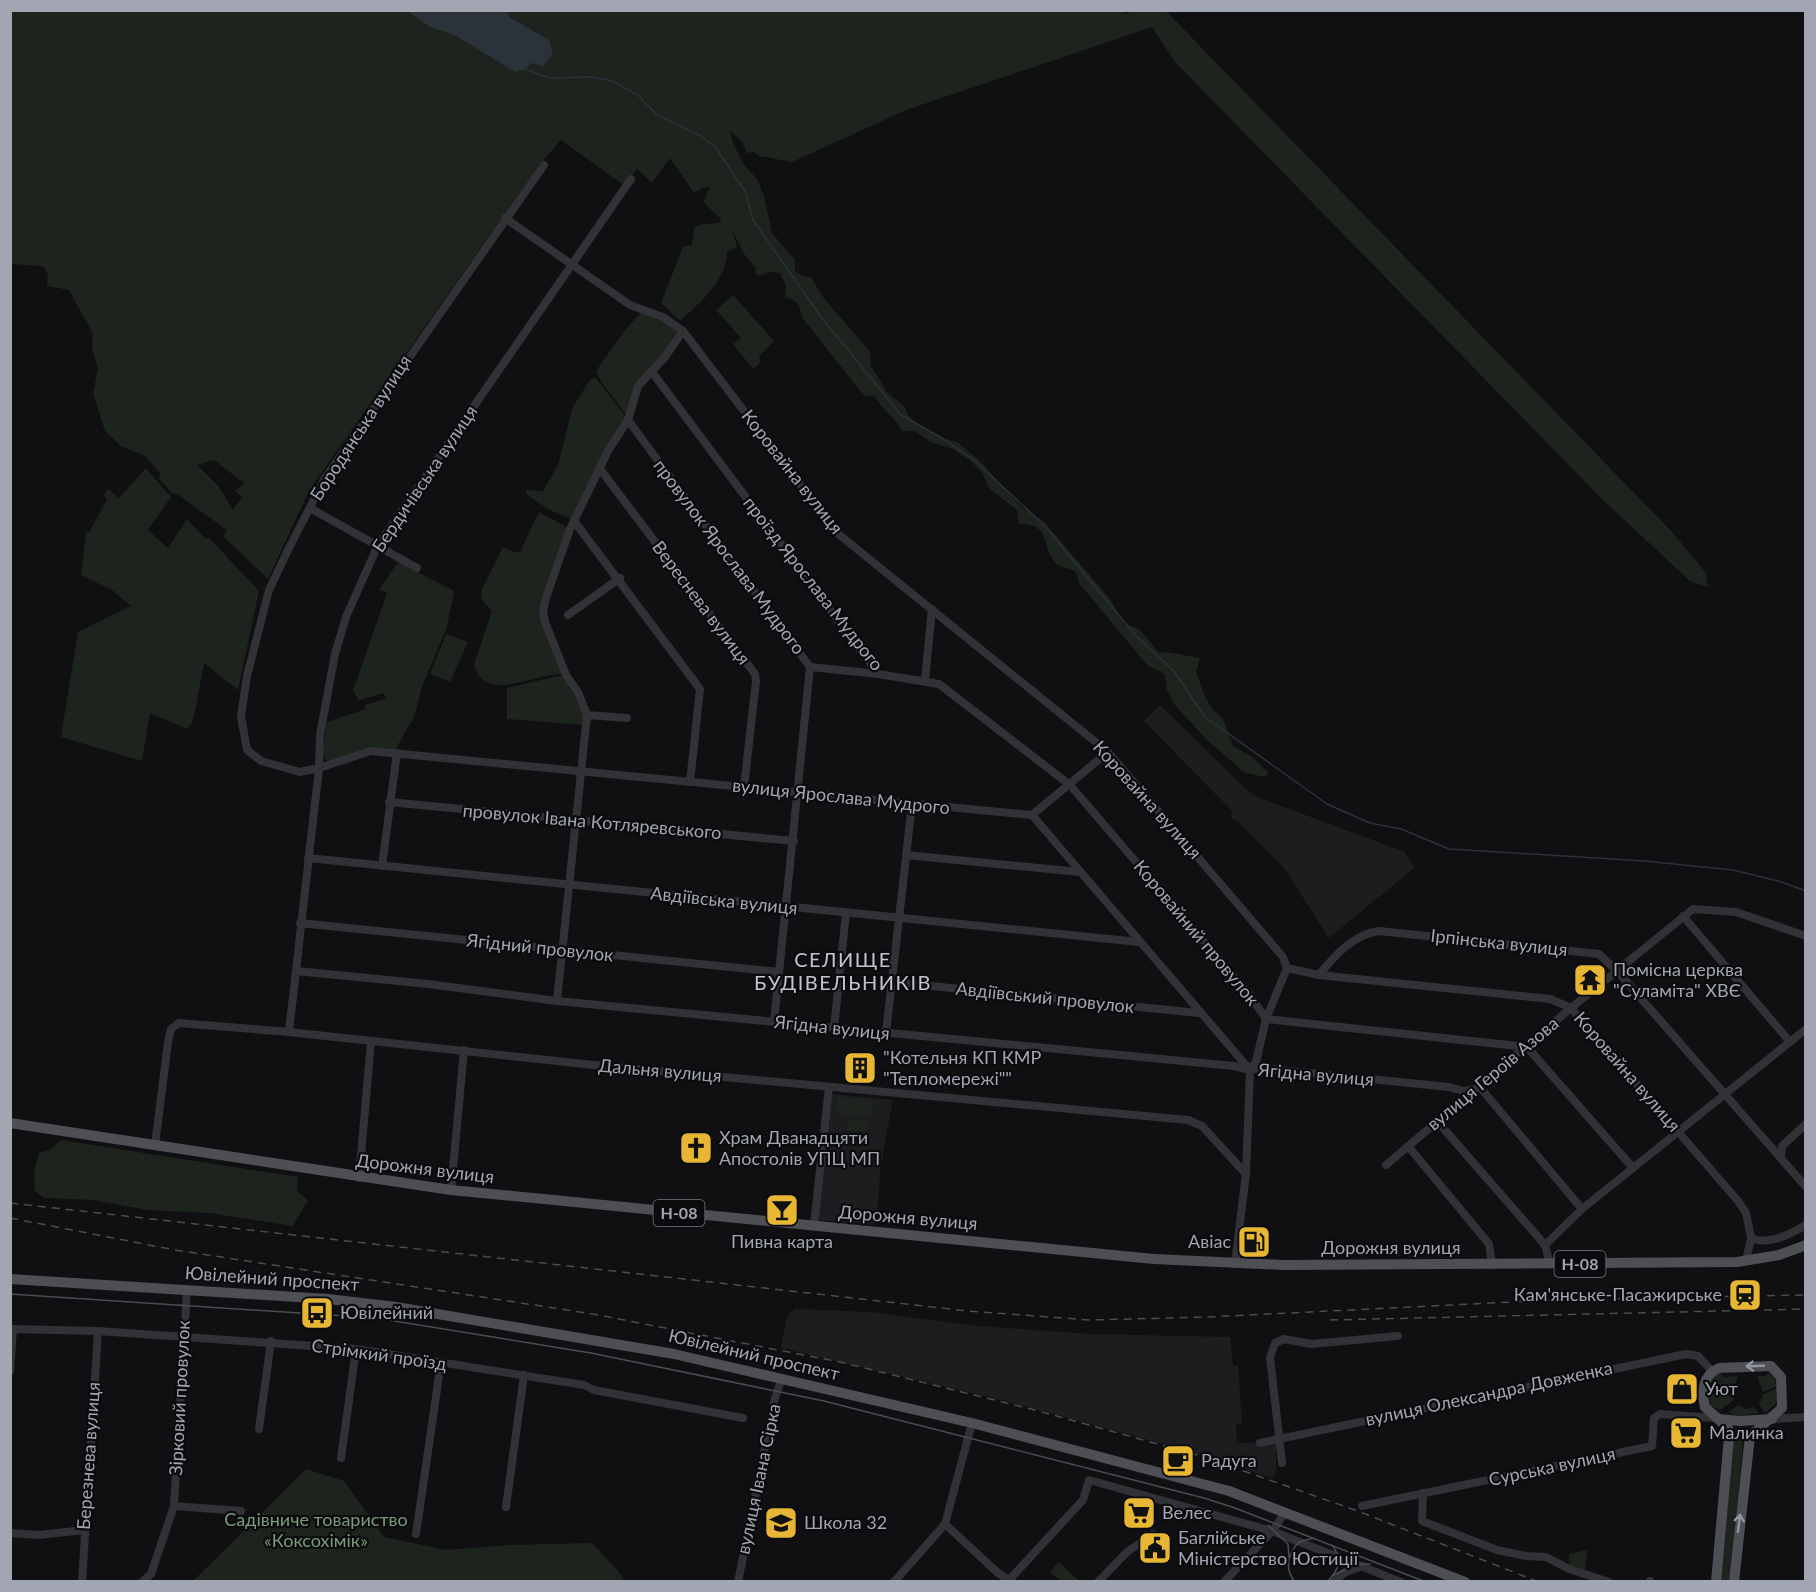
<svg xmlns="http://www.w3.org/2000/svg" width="1816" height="1592" font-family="Lato,sans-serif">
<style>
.built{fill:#1d1c1f}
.green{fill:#1d241e;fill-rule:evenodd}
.water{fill:#2b3239}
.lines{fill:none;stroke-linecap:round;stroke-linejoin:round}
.stream{stroke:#2b3239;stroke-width:1.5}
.minor{stroke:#323236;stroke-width:8}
.major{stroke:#4e4f55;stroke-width:10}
.tram{stroke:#4b4c51;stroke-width:1.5}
.rail{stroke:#4b4c51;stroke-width:1.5;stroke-dasharray:8 6;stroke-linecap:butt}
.oneway{stroke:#91959f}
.labels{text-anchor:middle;stroke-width:4.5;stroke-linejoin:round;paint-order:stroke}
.shield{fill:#0b0b0d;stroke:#757880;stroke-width:1.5}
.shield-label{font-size:16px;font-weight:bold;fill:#a2a6b2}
.street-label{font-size:18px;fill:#a2a6b2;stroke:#0b0b0d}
.poi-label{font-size:18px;fill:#a2a6b2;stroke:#0b0b0d;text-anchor:start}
.park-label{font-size:18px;fill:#7a9c7e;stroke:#0b0b0d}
.neighbourhood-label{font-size:20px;letter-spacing:1.5px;fill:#c3c5ce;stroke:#0b0b0d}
</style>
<rect width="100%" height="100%" fill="#101012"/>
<g class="built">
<path d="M1160,705L1252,795L1405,852L1414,868L1329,938L1284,868L1238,822L1231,818L1232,811L1144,721Z"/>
<path d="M831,1094L893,1100L881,1163L876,1225L818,1220Z"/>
<path d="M795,1309L869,1312L978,1326L1091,1334L1230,1337L1233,1366H1238L1242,1424H1236L1237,1443L1276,1442V1472L1272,1478L1203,1455L1010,1402L781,1348L787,1316Z"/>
</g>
<g class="green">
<path d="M1114,10L1129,14L1126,11H1166L1673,533L1706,573L1708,587L1691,582L1604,501L1175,62L1152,27L906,110L792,162L759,156L754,152L747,153L742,141L730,131L733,143L744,165L757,179L764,196L772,233L795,260V271L803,276L811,277L822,296L870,352L871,366L888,394L904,406L908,415L916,424L942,438L957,442L980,461L1020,506L1044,522L1110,599L1125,625C1144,626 1147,641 1159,653L1167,652L1200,658L1196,672L1205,697L1212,709L1223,719L1233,746L1252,757L1268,772L1266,777L1245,773L1206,739L1174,704L1167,690L1165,674L1147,665L1079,583L1076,572C1070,568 1063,568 1058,565C1039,549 1054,523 1019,524L1017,510L990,489L982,473L971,461L951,448L932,443L915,431H902C896,418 883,410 874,396H866L861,392L801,316C801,305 796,300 785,297L786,286L780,273L769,272L759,276L755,273L756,268L744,254L732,229L737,247L727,252C726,281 700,303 680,321L661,303L683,247L692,245L694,227L704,224L721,223L720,218L703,202L710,187L702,188L694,193L670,158L652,183L637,169L622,184L561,140L540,164L310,489L268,579L223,536L227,530L177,494L172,493L159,479L160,473L145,456L121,446L105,431L93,393L98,369L92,348L93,334L69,290L47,286L48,274L43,266L11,264L10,11H407L430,27L454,35L515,72L549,40L510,17L506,11ZM214,460L244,483L235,491L242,497L233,510L220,488L197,465Z"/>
<path d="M733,295L774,341L759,356L760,363L753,369L733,344L741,338L716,310Z"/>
<path d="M641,313L661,319L676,330L677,334L663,355L642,377L627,416L602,383L596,371L625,330Z"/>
<path d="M595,377L626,417L573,520L548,509L526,494L527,490L543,491L558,465L572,409L589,381Z"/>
<path d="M146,468L171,497L148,530L168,548L187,519L205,538L210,539L259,591L238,690L204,663L193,721L187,729L150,713L142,761L61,737L78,632L131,606L112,590L81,575L86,532L89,533L107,499L104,495L108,489L119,498Z"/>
<path d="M539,512L568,528L542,606L563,674C532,673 486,705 474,665L492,611L482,600L481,591L503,547L514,552H520Z"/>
<path d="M398,562L454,591L447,627L421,689L415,715L395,750L371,749L327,761L323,754L327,722L366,709L365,705L386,699L384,693L359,700L353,691L387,593L379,590Z"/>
<path d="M446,634L468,642L450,682L430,674Z"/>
<path d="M558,676L565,677C576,692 586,706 583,725L507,719V688Z"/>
<path d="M838,1097L874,1101L872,1117L836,1113Z"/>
<path d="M848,1119L869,1121L868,1132L847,1130Z"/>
<path d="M61,1140L298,1177L297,1191L308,1200L293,1226L210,1213L147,1210L94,1200L44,1198L35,1191L34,1171L39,1153L51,1149Z"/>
<path d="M1769,1371L1775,1376L1776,1387L1763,1392L1757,1376H1766Z"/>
<path d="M1719,1372L1724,1377L1738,1376L1733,1393L1734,1400L1720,1410L1712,1406L1710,1402L1711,1380Z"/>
<path d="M1776,1389V1404L1765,1413L1759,1404L1763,1394Z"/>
<path d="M1738,1405L1747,1409L1754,1407L1759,1413L1740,1416L1728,1413Z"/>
<path d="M1732,1432L1744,1433L1730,1581L1719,1582Z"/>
<path d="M306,1469L344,1481L384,1537L446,1550L509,1545L592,1543L619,1572L624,1581H193Z"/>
<path d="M1587,1550L1585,1571L1569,1566V1554Z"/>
<path d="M1059,1562L1078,1580L1079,1581H1061L1050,1572Z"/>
</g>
<path class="water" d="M407,11H506L510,17L549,40L553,53L543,66L531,63L525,69L515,72L454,35L430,27Z"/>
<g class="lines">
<path class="stream" d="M525,69L549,78L592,77L612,81L638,95L657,115L701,136L716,148L745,191L753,220L821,317L901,415L942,438L975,461L1044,525L1137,637L1173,670L1205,717L1327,804L1370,823L1401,829L1449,849L1644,861L1733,870L1778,881L1806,891"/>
<g class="minor">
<path d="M544,165L325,478L288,550L269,590L247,676L241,716L247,750L261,761L300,772L319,768L371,751L1032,815L1250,1070"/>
<path d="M505,218L630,305L663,317L683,331L837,533L1108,752L1283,957L1287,968L1319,975L1550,999L1571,1008L1738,1201L1746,1213L1751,1238"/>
<path d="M652,372L878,674L939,684L1070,785L1249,994L1266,1019L1527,1047L1633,1168"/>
<path d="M628,420L810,667L774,1022"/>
<path d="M600,469L755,674L756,681L744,787"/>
<path d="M310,508L417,568"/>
<path d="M574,521L700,689L690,782"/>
<path d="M568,615L620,578"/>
<path d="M810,667L878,674"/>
<path d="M925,680L932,609"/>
<path d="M587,715L627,718"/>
<path d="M389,802L794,841"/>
<path d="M1032,815L1108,752"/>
<path d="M906,855L1080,872"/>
<path d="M308,858L1139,942"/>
<path d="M382,866L397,753"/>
<path d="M1683,916L1790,1042"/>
<path d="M300,923L779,972"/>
<path d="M296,971L428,984L557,1001L1234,1066L1250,1070L1259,1068L1449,1087L1464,1091L1475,1089"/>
<path d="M1319,975C1334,956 1354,934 1379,931L1599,954L1617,971L1806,1187"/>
<path d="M891,982L1199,1013"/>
<path d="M557,1001L587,715L578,692L566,675L545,622L543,611L546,598L570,529L608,451L628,420L638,386L665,357L683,331"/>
<path d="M834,1028L846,913"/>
<path d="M289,1032L319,768L320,735L335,654L346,617L378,545L631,179"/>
<path d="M886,1033L912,804"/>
<path d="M1479,1086L1582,1209"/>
<path d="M1437,1121L1545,1245"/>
<path d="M155,1145L168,1042L171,1029L179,1023L289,1032L584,1064L1188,1120L1202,1126L1246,1174"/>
<path d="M1408,1146L1489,1244L1492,1265"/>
<path d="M1781,1157L1782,1146L1806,1124"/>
<path d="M1386,1165L1571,1008L1693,909L1736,912L1806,936"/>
<path d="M359,1178L371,1041"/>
<path d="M451,1190L464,1050"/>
<path d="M814,1225L829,1087"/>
<path d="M1751,1238C1768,1246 1791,1234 1806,1225"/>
<path d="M1545,1245L1582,1209L1806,1029"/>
<path d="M1545,1245L1550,1264"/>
<path d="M1746,1261L1751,1238"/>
<path d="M1235,1264L1246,1174L1250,1070L1256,1062L1266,1019L1287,968"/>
<path d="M187,1290L174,1506L241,1511"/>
<path d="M10,1329L98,1331L356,1349L584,1385L594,1390L743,1418"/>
<path d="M10,1371L13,1329"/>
<path d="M1772,1419L1806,1417"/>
<path d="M259,1429L271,1341"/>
<path d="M1260,1443L1686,1354L1698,1356L1712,1371"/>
<path d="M341,1458L356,1349"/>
<path d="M1282,1463L1270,1357L1275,1343L1284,1339L1311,1344L1398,1336"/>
<path d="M1423,1493L1422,1521L1497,1550L1526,1556L1546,1557L1569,1569L1609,1582"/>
<path d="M1362,1506L1652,1446L1654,1418L1660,1414L1715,1418"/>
<path d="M506,1507L524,1375"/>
<path d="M945,1524L998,1573L1013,1582"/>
<path d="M10,1533L38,1535L84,1530"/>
<path d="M416,1534L441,1362"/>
<path d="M1010,1579L1083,1500L1089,1480L1272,1531L1401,1582"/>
<path d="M82,1582L98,1331"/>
<path d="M142,1582L151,1574L174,1506"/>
<path d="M738,1582L775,1398L782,1378"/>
<path d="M894,1582L945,1524L972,1423"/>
<path d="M1098,1582L1127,1552L1153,1534"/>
<path d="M1224,1582L1274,1529L1285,1512"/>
<path d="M1334,1582L1344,1573L1362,1566"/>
<path d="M1650,1582V1581"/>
</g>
<g class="major">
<path d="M10,1123L451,1190L1154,1259L1284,1265L1737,1262L1779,1255L1806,1245"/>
<path d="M10,1279L328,1299L396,1307L674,1354L972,1423L1229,1491L1465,1582"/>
<path d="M1719,1419L1740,1421L1772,1419"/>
<path d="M1716,1582L1729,1437L1728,1428L1705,1407C1701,1391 1703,1375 1719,1368L1771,1366L1781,1377L1782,1408L1750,1436L1734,1582"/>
</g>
<g class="tram">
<path d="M10,1294L376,1318L591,1353L824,1401L1204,1498L1235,1508L1426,1582"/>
<path d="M1268,1525L1288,1544L1289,1558"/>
<path d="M1332,1576L1356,1564H1370"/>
<path d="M1295,1582C1284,1569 1288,1553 1299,1542L1314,1538"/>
<path d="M1327,1582C1339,1570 1343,1559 1332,1545"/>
</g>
<g class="rail">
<path d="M10,1203L968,1311L1090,1320L1208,1317L1553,1300L1806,1295"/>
<path d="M10,1218L175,1250L593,1314L840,1362L1031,1409L1201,1456L1355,1510L1539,1582"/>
<path d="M1330,1320L1806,1309"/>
</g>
</g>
<defs><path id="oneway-shaft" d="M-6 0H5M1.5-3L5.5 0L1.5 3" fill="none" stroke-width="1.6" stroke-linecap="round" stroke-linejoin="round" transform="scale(1.5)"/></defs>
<g class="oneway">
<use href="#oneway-shaft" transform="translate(1755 1366) rotate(178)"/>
<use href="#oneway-shaft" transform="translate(1739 1523) rotate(-83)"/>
</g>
<defs>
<symbol id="temple-square" viewBox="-11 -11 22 22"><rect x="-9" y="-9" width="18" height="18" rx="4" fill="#e7b733" stroke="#0b0b0d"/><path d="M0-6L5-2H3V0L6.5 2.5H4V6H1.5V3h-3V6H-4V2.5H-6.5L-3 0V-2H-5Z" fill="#111"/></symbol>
<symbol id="building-square" viewBox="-11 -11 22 22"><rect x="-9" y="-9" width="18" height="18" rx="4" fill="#e7b733" stroke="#0b0b0d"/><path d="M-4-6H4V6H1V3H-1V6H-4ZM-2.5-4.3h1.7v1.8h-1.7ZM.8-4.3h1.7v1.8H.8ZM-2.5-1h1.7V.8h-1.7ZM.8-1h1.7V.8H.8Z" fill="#111"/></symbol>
<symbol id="church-square" viewBox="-11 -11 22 22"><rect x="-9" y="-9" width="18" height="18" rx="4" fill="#e7b733" stroke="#0b0b0d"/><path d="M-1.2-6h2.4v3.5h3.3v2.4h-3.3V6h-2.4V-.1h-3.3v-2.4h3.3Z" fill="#111"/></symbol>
<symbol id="bar-square" viewBox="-11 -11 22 22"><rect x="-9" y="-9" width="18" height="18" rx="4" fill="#e7b733" stroke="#0b0b0d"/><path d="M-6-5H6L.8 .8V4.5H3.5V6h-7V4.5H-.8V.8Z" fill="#111"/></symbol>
<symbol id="fuel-square" viewBox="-11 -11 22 22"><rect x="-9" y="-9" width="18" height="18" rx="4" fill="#e7b733" stroke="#0b0b0d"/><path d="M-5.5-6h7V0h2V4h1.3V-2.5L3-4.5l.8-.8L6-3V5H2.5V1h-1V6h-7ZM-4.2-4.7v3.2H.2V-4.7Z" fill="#111"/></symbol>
<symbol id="station-square" viewBox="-11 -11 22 22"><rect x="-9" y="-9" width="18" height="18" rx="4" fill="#e7b733" stroke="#0b0b0d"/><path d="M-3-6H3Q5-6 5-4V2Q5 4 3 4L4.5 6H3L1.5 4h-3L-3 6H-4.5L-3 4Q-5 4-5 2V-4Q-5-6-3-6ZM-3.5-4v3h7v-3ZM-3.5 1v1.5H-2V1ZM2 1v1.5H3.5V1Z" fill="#111"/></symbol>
<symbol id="bus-square" viewBox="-11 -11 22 22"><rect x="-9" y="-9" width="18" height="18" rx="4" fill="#e7b733" stroke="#0b0b0d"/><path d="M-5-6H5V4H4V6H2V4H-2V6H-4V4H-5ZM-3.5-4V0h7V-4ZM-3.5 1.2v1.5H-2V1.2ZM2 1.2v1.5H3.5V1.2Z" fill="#111"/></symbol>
<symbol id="shop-square" viewBox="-11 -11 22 22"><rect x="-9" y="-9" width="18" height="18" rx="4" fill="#e7b733" stroke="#0b0b0d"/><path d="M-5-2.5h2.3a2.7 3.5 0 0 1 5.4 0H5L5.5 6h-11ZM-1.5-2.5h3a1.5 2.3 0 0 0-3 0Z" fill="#111"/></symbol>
<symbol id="supermarket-square" viewBox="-11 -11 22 22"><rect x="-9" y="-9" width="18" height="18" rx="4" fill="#e7b733" stroke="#0b0b0d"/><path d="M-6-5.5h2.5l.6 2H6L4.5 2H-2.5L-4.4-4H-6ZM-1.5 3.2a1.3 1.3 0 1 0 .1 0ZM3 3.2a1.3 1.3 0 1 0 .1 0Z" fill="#111"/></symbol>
<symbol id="cafe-square" viewBox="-11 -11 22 22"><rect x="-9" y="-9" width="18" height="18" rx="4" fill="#e7b733" stroke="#0b0b0d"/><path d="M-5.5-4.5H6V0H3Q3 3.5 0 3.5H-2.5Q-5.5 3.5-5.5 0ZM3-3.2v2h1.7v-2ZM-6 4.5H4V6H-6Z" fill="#111"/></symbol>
<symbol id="school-square" viewBox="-11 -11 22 22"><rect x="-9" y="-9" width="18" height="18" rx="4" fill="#e7b733" stroke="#0b0b0d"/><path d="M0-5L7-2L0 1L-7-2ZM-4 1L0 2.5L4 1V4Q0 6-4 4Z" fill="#111"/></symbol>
<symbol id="civic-square" viewBox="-11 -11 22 22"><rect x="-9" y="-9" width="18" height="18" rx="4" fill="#e7b733" stroke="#0b0b0d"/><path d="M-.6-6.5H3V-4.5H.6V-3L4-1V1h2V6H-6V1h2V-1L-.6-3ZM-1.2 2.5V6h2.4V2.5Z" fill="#111"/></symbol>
</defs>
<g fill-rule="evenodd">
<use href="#temple-square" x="1571" y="961" width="38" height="38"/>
<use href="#building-square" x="841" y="1049" width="38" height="38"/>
<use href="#church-square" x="677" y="1129" width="38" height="38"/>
<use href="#bar-square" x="763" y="1191" width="38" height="38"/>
<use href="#fuel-square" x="1235" y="1223" width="38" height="38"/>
<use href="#station-square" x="1726" y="1276" width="38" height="38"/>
<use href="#bus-square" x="298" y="1294" width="38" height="38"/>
<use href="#shop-square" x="1663" y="1370" width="38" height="38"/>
<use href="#supermarket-square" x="1667" y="1414" width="38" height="38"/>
<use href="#cafe-square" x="1159" y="1442" width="38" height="38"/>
<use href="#supermarket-square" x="1120" y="1494" width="38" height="38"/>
<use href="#school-square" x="762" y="1504" width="38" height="38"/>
<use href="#civic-square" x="1136" y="1529" width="38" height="38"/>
</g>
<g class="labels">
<g class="shield">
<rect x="653.5" y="1200" width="51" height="26" rx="4.5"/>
<rect x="1554.5" y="1251" width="51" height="26" rx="4.5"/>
</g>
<g class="shield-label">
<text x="679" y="1219">Н-08</text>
<text x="1580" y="1270">Н-08</text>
</g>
<g class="street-label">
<text transform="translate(361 428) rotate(-57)" y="6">Бородянська вулиця</text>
<text transform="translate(792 472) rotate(52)" y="6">Коровайна вулиця</text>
<text transform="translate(425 479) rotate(-56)" y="6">Бердичівська вулиця</text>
<text transform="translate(729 557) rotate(53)" y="6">провулок Ярослава Мудрого</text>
<text transform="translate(813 584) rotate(52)" y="6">проїзд Ярослава Мудрого</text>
<text transform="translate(701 603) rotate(53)" y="6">Вереснева вулиця</text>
<text transform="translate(841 797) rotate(6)" y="6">вулиця Ярослава Мудрого</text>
<text transform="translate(1147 800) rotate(48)" y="6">Коровайна вулиця</text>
<text transform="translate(592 822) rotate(5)" y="6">провулок Івана Котляревського</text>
<text transform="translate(724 901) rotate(6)" y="6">Авдіївська вулиця</text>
<text transform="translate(1196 933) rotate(50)" y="6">Коровайний провулок</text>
<text transform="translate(1499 943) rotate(6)" y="6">Ірпінська вулиця</text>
<text transform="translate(540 948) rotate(6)" y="6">Ягідний провулок</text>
<text transform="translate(1045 998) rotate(6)" y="6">Авдіївський провулок</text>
<text transform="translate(832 1028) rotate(6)" y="6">Ягідна вулиця</text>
<text transform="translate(660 1071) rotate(5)" y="6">Дальня вулиця</text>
<text transform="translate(1627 1072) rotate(49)" y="6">Коровайна вулиця</text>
<text transform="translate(1493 1074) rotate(-40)" y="6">вулиця Героїв Азова</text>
<text transform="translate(1316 1075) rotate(5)" y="6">Ягідна вулиця</text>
<text transform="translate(425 1169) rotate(7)" y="6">Дорожня вулиця</text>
<text transform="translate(908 1218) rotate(5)" y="6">Дорожня вулиця</text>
<text x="1391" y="1254">Дорожня вулиця</text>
<text transform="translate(272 1279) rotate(4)" y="6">Ювілейний проспект</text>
<text transform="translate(379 1355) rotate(8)" y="6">Стрімкий проїзд</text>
<text transform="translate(754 1355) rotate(13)" y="6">Ювілейний проспект</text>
<text transform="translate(1489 1394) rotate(-12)" y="6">вулиця Олександра Довженка</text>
<text transform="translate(180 1398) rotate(-87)" y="6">Зірковий провулок</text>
<text transform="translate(89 1456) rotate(-86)" y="6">Березнева вулиця</text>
<text transform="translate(1552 1467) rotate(-12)" y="6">Сурська вулиця</text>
<text transform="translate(759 1479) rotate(-78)" y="6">вулиця Івана Сірка</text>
</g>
<g class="poi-label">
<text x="1613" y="976">Помісна церква<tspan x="1613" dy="21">"Суламіта" ХВЄ</tspan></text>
<text x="883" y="1064">"Котельня КП КМР<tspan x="883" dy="21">"Тепломережi""</tspan></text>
<text x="719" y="1144">Храм Дванадцяти<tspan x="719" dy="21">Апостолів УПЦ МП</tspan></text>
<text x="782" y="1248" text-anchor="middle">Пивна карта</text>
<text x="1231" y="1248" text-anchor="end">Авіас</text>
<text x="1722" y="1301" text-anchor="end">Кам'янське-Пасажирське</text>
<text x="340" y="1319">Ювілейний</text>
<text x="1705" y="1395">Уют</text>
<text x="1709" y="1439">Малинка</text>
<text x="1201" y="1467">Радуга</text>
<text x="1162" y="1519">Велес</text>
<text x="804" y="1529">Школа 32</text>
<text x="1178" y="1544">Баглійське<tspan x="1178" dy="21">Міністерство Юстиції</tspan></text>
</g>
<g class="park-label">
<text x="316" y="1526">Садівниче товариство<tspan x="316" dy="21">«Коксохімік»</tspan></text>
</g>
<g class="neighbourhood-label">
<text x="843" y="967">СЕЛИЩЕ<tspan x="843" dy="23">БУДІВЕЛЬНИКІВ</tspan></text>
</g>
</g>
<rect width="1816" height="1592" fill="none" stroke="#a2a6b2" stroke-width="24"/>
</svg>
